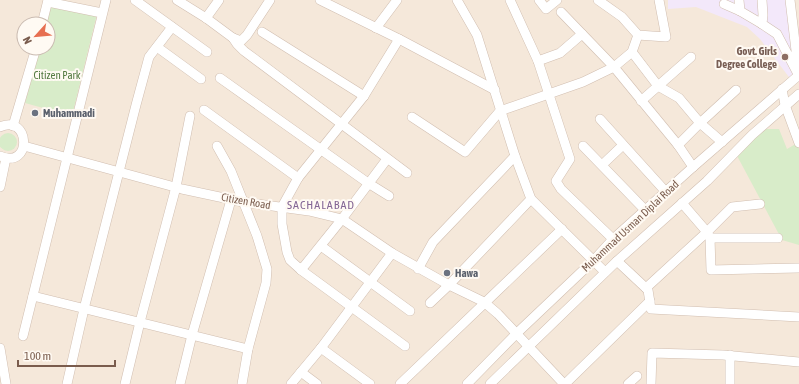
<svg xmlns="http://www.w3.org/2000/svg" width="799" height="384" font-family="'Asap Condensed',sans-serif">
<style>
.residential{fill:#f5e8da;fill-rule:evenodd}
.education{fill:#f3e8fa}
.green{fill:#d8ecc9}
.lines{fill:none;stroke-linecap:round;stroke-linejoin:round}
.minor-casing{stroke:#d1beb0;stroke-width:10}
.minor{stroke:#fff;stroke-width:9}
.education-dot{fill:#8d6e63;stroke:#fffaf3;stroke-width:1.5}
.worship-dot{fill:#6b7280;stroke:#fffaf3;stroke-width:1.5}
.labels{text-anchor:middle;stroke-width:4;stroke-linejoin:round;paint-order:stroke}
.education-label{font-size:11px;font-weight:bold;fill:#785e54;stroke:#fffaf3;text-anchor:end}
.park-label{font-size:11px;fill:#537a41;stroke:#fffaf3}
.worship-label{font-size:11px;font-weight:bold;fill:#5b616d;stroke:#fffaf3;text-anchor:start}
.street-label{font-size:11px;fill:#7a5c4d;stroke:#fffaf3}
.neighbourhood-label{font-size:12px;letter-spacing:1px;fill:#846695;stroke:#fffaf3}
</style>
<rect width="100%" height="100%" fill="#fdf6ec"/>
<path class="residential" d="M0,0H799V384H0ZM24,24H48V48H24Z"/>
<path class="education" d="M668,0H790L799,76L792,81L760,39L747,27L696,7L668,9Z"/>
<g class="green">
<path d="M51,5L97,14L72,116L25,103L40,48H48V24H46Z"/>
<path d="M758,129H779L787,149L799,142V245L782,240L735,152Z"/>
<circle cx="8" cy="142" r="9"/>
</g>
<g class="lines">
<defs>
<g id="minor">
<path d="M135,0L207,52"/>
<path d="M177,0L206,18L233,38L241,41L247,35L270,0"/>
<path d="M320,0L399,39L495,90"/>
<path d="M457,0L477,35L515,156L531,199L605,272"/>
<path d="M510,0L538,61L570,159L556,181L561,189L613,239"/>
<path d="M539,0L546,9L557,0"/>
<path d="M598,0L622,17L638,35L666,37L659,0"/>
<path d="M739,0L740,11L762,24"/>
<path d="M762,0L763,15L762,24L777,34L799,76L790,0"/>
<path d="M48,2L102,13"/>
<path d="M724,4L740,11"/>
<path d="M561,12L614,67L678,145"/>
<path d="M206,18L219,0"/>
<path d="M42,24L48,0"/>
<path d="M376,28L397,0"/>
<path d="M262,32L364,96"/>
<path d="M233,38L237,44L244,51L407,173"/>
<path d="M157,47L201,79"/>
<path d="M632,52L658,86L679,98L700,123L722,142"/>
<path d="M538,61L560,53L582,34"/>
<path d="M220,78L368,183L389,196"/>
<path d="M782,89L785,105L799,143"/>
<path d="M641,101L691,57"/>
<path d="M204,110L298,178"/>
<path d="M412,117L465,152L500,111L583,82L614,67L632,52L638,35"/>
<path d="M600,119L666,192"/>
<path d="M13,126L36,48"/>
<path d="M0,127C30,113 33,170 0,156"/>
<path d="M24,146L182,189L243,202L309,211L342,219L392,253L449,285L484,302L498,314L564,384"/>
<path d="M217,146L231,171L257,236L267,269L266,283L248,349L242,384"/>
<path d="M583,146L646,211"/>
<path d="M387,159L342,219L301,270L290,260L287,252L282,224V207L298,178L364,96L399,39"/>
<path d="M602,165L623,145"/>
<path d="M693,167L678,145L700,123L736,90"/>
<path d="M0,187L6,158"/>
<path d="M682,203L707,232L710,238L711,270L799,268"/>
<path d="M710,238H778"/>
<path d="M321,246L410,311"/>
<path d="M617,261L648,290L651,309L799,317"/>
<path d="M418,269L433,242L515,156"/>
<path d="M301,270L405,346"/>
<path d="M646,288L707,232L732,207L760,204"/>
<path d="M33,296L248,349"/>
<path d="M430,303L449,285L531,199"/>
<path d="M23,336L106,0"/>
<path d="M0,348L6,384"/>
<path d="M321,348L370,384"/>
<path d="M730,355V384"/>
<path d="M301,372L317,384"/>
<path d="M67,384L84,309L136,105L149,57L172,27"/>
<path d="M125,384L140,322L176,187L190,116"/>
<path d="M180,384L192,335L231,200"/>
<path d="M291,384L321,348L392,253"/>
<path d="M400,384L562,229"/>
<path d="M467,384L517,333L594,260L613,239L693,167L799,75"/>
<path d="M490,384L617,261L707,181L752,135L799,94"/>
<path d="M565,384L650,301"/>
<path d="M628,384L637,376"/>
<path d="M651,384L652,353L723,355L799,362"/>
</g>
</defs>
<use href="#minor" class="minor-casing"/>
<use href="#minor" class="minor"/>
</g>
<circle class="education-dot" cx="785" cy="57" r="4"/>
<g class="worship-dot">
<circle cx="35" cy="113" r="4"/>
<circle cx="447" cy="273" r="4"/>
</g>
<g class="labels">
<g class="education-label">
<text x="777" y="55">Govt. Girls<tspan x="777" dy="13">Degree College</tspan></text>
</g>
<g class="park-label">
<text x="57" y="79">Citizen Park</text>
</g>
<g class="worship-label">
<text x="43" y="117">Muhammadi</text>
<text x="455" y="277">Hawa</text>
</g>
<g class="street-label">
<text transform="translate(246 201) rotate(10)" y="4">Citizen Road</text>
<text transform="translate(630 226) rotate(-43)" y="4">Muhammad Usman Diplai Road</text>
</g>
<g class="neighbourhood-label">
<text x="321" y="209">SACHALABAD</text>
</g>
</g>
<g transform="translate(36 36) rotate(243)"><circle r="19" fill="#fffaf3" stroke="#cabbb1"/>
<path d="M0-3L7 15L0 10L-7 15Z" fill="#e76f51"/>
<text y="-6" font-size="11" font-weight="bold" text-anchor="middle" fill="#7a5c4d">N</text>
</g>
<path d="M18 360v6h97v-6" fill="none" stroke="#7a5c4d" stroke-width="2"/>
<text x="24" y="360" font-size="12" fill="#7a5c4d" stroke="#fffaf3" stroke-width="3" paint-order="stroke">100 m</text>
</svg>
